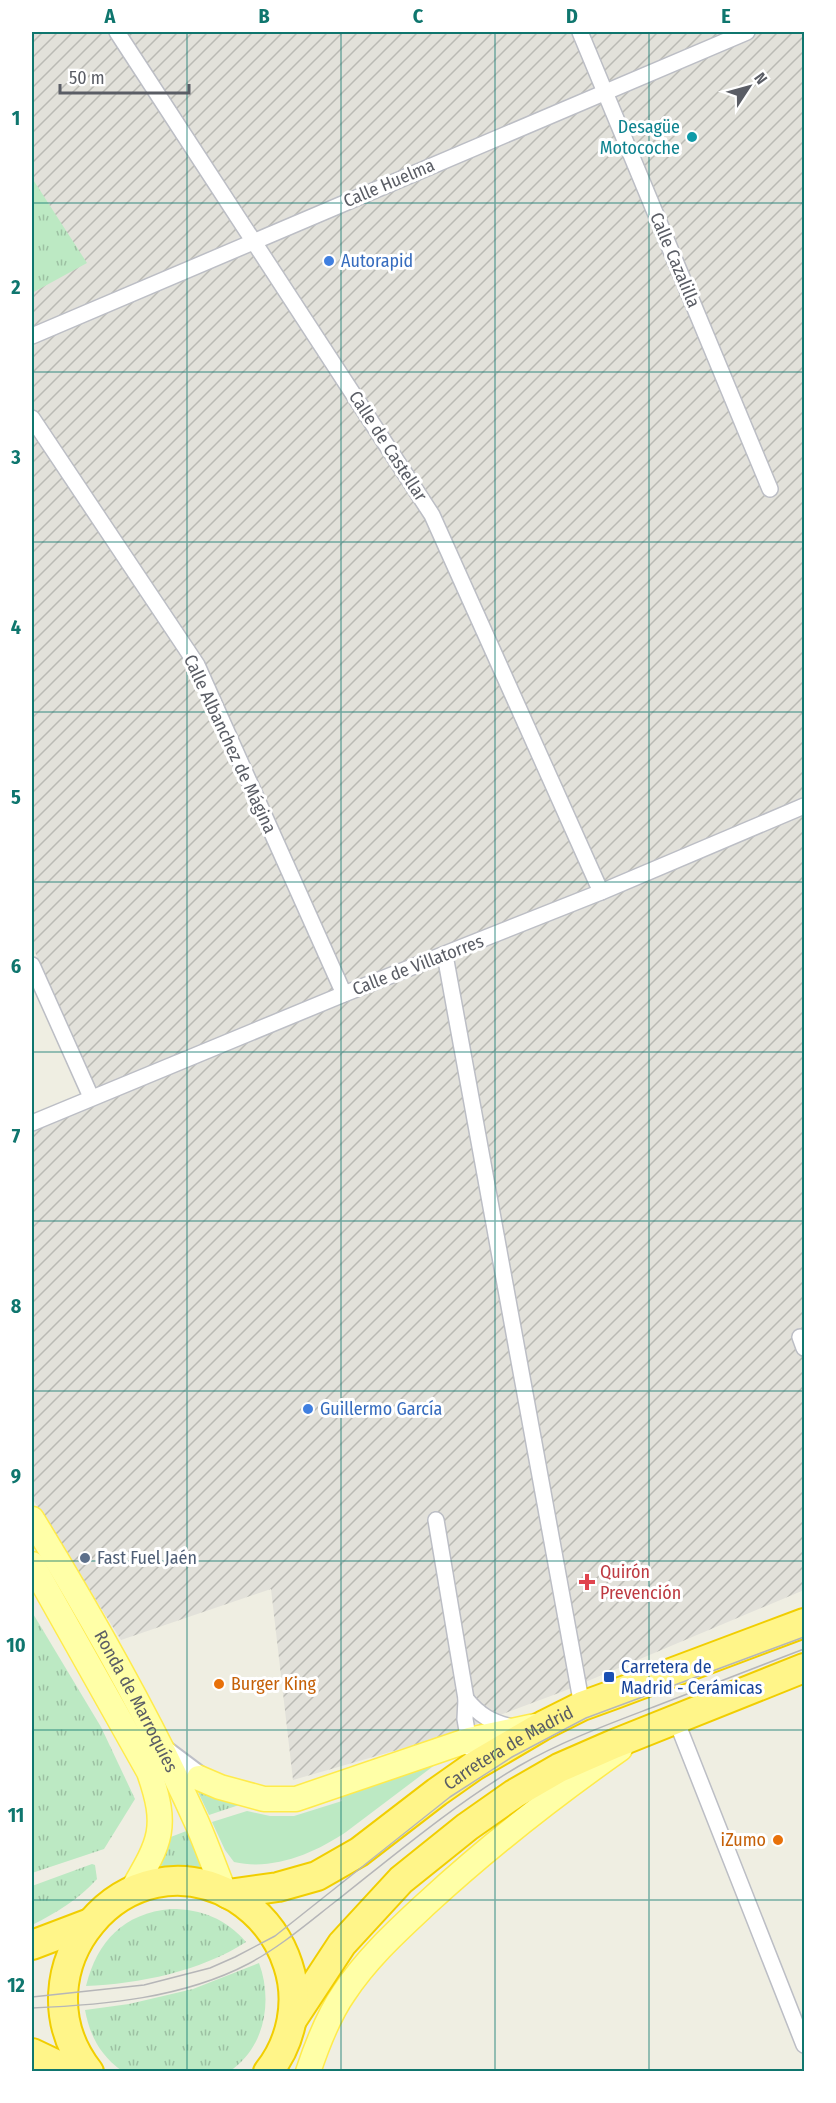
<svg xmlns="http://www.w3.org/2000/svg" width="836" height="2103" font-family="'Fira Sans Condensed',sans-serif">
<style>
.industrial{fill:url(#industrial-furrows)}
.grass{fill:url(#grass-tufts)}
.garden{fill:#bce9c3}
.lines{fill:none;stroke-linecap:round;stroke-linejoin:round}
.street-casing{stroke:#bcbec5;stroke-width:18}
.secondary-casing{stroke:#bdbfc7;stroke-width:26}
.primary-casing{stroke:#ffeb4b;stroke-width:27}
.highway-casing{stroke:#f1ce00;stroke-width:32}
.street{stroke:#fff;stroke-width:15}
.secondary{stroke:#fff;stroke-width:22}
.primary{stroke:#ffffa7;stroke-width:24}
.highway{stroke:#fff589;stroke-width:28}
.tram{stroke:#b6b6b8;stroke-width:1.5}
.grid{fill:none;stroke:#0f766e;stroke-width:1.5;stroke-opacity:0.55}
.culture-dot{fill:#0f9aa8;stroke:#fff;stroke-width:2}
.shop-dot{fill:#3f7fe0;stroke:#fff;stroke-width:2}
.service-dot{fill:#5c6f8a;stroke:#fff;stroke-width:2}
.health-dot{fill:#e0444e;stroke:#fff;stroke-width:2}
.transit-dot{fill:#1a4fb4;stroke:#fff;stroke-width:2}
.food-dot{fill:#e8710a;stroke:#fff;stroke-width:2}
.labels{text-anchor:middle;stroke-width:6;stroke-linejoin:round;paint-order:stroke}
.culture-label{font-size:18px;fill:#0d838f;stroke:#fff;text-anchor:end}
.street-label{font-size:18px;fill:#5a5d65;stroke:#fff}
.shop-label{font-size:18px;fill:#366cbe;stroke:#fff;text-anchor:start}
.service-label{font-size:18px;fill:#4e5e75;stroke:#fff;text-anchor:start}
.health-label{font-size:18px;fill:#be3a42;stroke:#fff;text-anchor:start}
.transit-label{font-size:18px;fill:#164399;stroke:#fff;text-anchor:start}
.food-label{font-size:18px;fill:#c56008;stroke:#fff;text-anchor:start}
.neatline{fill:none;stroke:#0f766e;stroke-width:2}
.grid-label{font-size:20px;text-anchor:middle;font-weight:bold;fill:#0f766e}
</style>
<defs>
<pattern id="industrial-furrows" width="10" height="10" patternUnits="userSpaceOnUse" patternTransform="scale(1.5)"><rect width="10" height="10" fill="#e2e1da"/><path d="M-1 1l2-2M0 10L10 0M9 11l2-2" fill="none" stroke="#babab4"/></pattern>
<pattern id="grass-tufts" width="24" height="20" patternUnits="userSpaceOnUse" patternTransform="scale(1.5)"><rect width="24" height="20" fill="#bce9c3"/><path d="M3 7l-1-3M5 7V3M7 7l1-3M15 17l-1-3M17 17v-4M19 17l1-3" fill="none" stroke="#9cc0a2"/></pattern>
</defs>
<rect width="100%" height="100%" fill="#efeee2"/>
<path class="industrial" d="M32,32H804V1590L564,1691L439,1738L293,1780L271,1589L121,1640L32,1498V1128L90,1097L32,944Z"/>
<g class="grass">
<path d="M32,178L87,263L32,293Z"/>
<path d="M32,1612L101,1727L135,1799L104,1849L32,1873Z"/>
<path d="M201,1790L242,1804L209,1815L198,1792Z"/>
<path d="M189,1830L207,1871H154L168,1838Z"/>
<path d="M92,1864L95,1865L97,1879C79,1899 56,1913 32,1925V1886Z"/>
<path d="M171,1909C202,1909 226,1919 246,1942C201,1971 139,1984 86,1986C97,1941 124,1913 171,1909Z"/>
<path d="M259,1963C273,2000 265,2048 230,2071H122C100,2055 90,2036 85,2010L129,2004L193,1989Z"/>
</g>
<path class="garden" d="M452,1752L346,1832C315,1853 273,1871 234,1862L225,1850L212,1822L247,1811L270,1816H294L342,1801L340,1795Z"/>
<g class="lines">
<defs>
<g id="street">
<path d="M117,32L432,515L601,892"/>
<path d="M580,32L770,489"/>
<path d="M32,336L747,32"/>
<path d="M32,418L197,665L344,994"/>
<path d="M445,955L582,1706"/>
<path d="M32,965L91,1097"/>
<path d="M32,1123L344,994L601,892L804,806"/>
<path d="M800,1337L804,1348"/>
<path d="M436,1520L466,1699L465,1719L470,1748"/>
<path d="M466,1699C479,1715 492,1723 513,1727"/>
<path d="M676,1720L804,2045"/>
</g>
<path id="secondary" d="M163,1751L199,1778"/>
<g id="primary">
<path id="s1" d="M32,1519C92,1617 150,1718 197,1823C207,1846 215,1869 224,1891"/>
<path d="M32,1564L149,1772C169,1829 160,1842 131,1892"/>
<path d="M199,1778L220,1787L264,1799H296L469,1740L535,1726"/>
<path d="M308,2072C317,2045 328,2016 344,1993C367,1958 397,1931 427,1903C488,1847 553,1796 620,1749"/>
</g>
<g id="highway">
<path id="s2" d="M228,1894L278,1887L317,1876L359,1852L437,1792L474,1766L544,1725L582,1706L615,1694L804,1623"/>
<path d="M32,1945L90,1923"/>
<path d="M292,2020L342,1944L401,1880L467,1827L514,1794L559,1768L614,1744L804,1668"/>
<path d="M32,2053L72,2072"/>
<path d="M89,2072C10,1971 126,1832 236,1898C261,1914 279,1937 288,1965C300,2001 292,2042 268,2072"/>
</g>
</defs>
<use href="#street" class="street-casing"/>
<use href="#secondary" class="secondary-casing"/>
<use href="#primary" class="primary-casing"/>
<use href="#highway" class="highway-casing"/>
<use href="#street" class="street"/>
<use href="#secondary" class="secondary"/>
<use href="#primary" class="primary"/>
<use href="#highway" class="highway"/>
<g class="tram">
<path d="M32,1997L144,1985L210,1968L235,1957L275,1936L450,1797L512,1757L586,1718L804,1637"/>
<path d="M32,2008C104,2005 183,1998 248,1964C282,1946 310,1921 340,1898C398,1852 455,1804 519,1766C562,1741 609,1724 656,1706C706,1687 755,1668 804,1649"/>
</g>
</g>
<path class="grid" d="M187,32V2072M341,32V2072M495,32V2072M649,32V2072M32,203H804M32,372H804M32,542H804M32,712H804M32,882H804M32,1052H804M32,1221H804M32,1391H804M32,1561H804M32,1730H804M32,1900H804"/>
<circle class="culture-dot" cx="692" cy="137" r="6"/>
<g class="shop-dot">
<circle cx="329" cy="261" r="6"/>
<circle cx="308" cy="1409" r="6"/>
</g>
<circle class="service-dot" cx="85" cy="1558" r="6"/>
<path class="health-dot" d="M584 1573h6v6h6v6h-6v6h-6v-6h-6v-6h6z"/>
<rect class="transit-dot" x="603" y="1671" width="12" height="12" rx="3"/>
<g class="food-dot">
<circle cx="219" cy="1684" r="6"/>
<circle cx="778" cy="1840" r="6"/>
</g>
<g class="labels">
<g class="culture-label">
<text x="680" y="133">Desagüe<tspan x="680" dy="21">Motocoche</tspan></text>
</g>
<g class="street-label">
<text transform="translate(389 183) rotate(-23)" y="6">Calle Huelma</text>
<text transform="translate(675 260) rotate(67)" y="6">Calle Cazalilla</text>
<text transform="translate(388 446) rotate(57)" y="6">Calle de Castellar</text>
<text transform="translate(230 744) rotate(65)" y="6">Calle Albanchez de Mágina</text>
<text transform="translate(418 965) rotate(-21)" y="6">Calle de Villatorres</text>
<text dy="6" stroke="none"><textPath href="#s1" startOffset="210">Ronda de Marroquíes</textPath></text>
<text dy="6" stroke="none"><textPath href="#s2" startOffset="322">Carretera de Madrid</textPath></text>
</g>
<g class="shop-label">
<text x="341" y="267">Autorapid</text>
<text x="320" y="1415">Guillermo García</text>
</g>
<g class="service-label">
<text x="97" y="1564">Fast Fuel Jaén</text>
</g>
<g class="health-label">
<text x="600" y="1578">Quirón<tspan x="600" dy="21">Prevención</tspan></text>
</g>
<g class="transit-label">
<text x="621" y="1673">Carretera de<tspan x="621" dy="21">Madrid - Cerámicas</tspan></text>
</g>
<g class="food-label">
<text x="231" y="1690">Burger King</text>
<text x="766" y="1846" text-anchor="end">iZumo</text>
</g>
</g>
<rect width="836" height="2103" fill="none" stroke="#ffffff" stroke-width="66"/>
<g transform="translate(749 87) rotate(54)" stroke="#ffffff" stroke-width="4.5" paint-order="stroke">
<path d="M0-4.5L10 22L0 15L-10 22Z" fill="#5a5d65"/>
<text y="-9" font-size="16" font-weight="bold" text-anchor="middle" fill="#5a5d65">N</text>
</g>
<path d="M60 84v9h129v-9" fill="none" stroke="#5a5d65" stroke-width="3"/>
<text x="69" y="84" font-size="18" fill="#5a5d65" stroke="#ffffff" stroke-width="4.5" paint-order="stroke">50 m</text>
<rect x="33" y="33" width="770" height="2037" class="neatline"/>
<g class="grid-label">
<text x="110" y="23">A</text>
<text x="264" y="23">B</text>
<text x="418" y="23">C</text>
<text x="572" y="23">D</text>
<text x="726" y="23">E</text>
<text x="16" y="125">1</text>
<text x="16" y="294">2</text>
<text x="16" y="464">3</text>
<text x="16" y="634">4</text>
<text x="16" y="804">5</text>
<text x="16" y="973">6</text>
<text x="16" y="1143">7</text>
<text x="16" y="1313">8</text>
<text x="16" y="1483">9</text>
<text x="16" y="1652">10</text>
<text x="16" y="1822">11</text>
<text x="16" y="1992">12</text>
</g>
</svg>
